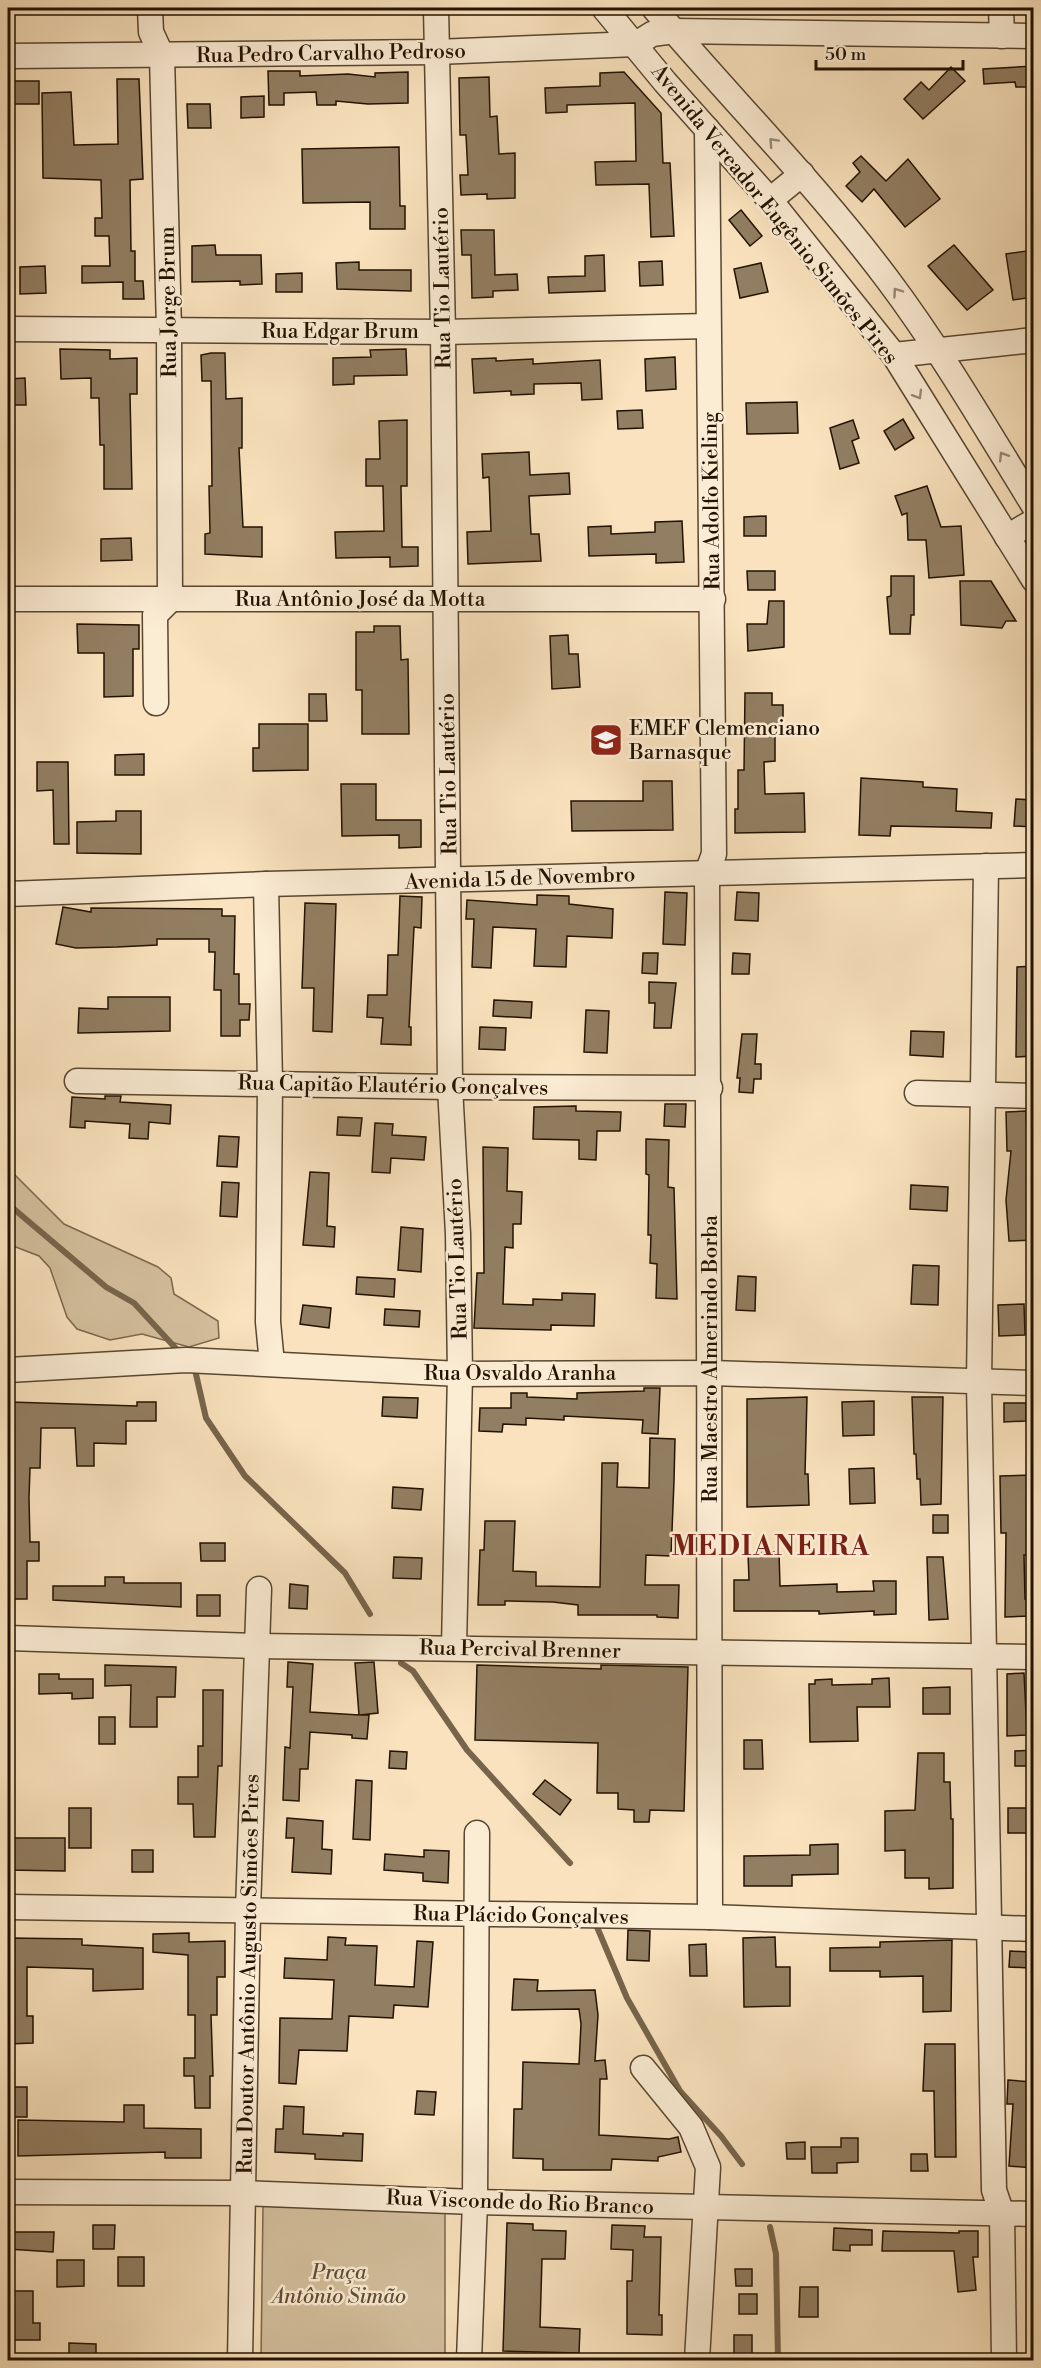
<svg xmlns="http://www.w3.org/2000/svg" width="1041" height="2368" font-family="'Libre Bodoni',serif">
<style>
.green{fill:#d4bf9d;stroke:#7b684e;stroke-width:1.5}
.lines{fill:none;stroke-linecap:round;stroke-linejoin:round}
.stream{stroke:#77644b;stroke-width:6}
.building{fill:#927e62;stroke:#221200;stroke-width:1.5}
.minor-casing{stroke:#58462f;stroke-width:27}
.minor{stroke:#fbecd4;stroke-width:24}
.oneway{stroke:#998a75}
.labels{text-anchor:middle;stroke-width:5;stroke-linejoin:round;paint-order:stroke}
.street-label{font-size:21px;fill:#221200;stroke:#fbecd4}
.poi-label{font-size:21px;fill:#221200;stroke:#fbecd4;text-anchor:start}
.park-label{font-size:21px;font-style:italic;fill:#604f37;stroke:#fbecd4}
.district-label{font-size:27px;font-weight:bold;letter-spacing:1.5px;fill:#7a1f14;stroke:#fbecd4}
</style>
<rect width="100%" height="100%" fill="#f9e2bd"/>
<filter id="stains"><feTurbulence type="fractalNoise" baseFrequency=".00333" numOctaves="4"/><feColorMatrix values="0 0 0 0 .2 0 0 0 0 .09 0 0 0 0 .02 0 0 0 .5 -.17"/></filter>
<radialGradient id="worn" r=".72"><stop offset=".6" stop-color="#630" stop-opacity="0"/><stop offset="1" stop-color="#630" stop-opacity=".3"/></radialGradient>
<g class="green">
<path d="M8,1168L64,1224L158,1267L171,1278L174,1294L218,1321L219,1338L189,1347L142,1334L110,1340L77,1329L67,1317L50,1268L39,1256L8,1244Z"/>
<path d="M263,2206L445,2211V2360H261Z"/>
</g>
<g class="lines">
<g class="stream">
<path d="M8,1204L106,1287L134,1303L181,1354"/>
<path d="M192,1366L195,1370L206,1418L245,1476L345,1573L370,1614"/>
<path d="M401,1663L413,1671L467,1750L570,1863"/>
<path d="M597,1927L627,1998L680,2091L721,2136L742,2164"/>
<path d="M770,2227L776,2254L778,2360"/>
</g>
</g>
<g class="building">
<path d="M1033,66L1034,87H1016L1015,82L984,84L983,69Z"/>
<path d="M951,67L965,81L923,119L904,99L921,82L929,90Z"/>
<path d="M268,71H300V76L348,74L375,77V73L408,72V103L368,104L336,101V105H317L316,92L284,93V105H269Z"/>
<path d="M624,72L661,113L663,163H670L674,236L651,237L649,184L596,185L595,162L636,161L635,103L567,105V112L546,113L545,88L600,86V73Z"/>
<path d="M489,77L490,117L497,116L499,154L515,153V198L487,199V194L461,195L460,175H468L466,135H460L459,78Z"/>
<path d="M117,79H139L143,179L130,180L131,251H135V281H143L144,299H123V282L82,283V266H110L109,236H95V218H102L101,180L43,178L42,93L71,92L74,145L118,144Z"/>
<rect x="13" y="81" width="26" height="23"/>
<path d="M264,96V117L241,118V97Z"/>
<path d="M187,104H210L211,128H188Z"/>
<path d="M399,147L400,206H405V229H370V202L303,203L302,149Z"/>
<path d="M861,156L886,181L908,159L940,199L905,227L874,189L862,202L846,186L860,172L853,163Z"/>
<path d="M741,210L762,236L750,246L729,220Z"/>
<path d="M461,230H494L495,275L517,274L518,290L493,291V297L472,298L471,255H462Z"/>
<path d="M215,245L216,255H261L262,284L240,285V281L192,282V246Z"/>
<path d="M954,245L993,290L967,310L928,266Z"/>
<path d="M1034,250V297L1013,300L1006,254Z"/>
<path d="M604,255L605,291L549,293L548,277L585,276V256Z"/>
<path d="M662,261L663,285L640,286L639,262Z"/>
<path d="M359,262V270H411V291L337,289L336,263Z"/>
<path d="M761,263L768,292L740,298L734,269Z"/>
<path d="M45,266L46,293L20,294V267Z"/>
<path d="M302,273V292H276V274Z"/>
<path d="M60,349L110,350V359L137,358V394H130L132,489H104V445H100L99,398H91V378L61,379Z"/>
<path d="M406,349L407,375L354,376V384L333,385V358L371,357L370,350Z"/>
<path d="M211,353H225L226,399L242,398V448H239L243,527H262V557L205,554V534L210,533L209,486H212L211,381H202L201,355Z"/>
<path d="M675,357L676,389L646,391L645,359Z"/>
<path d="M496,358V361L533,359V364L600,360L602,399L582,400L581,383L534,384V394L511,395V391L474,393L472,359Z"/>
<path d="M25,378L26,405H8V379Z"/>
<path d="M797,402L798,433L747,434L746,403Z"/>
<path d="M642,410L643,428L618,429L617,411Z"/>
<path d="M903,419L914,438L895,450L884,431Z"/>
<path d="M407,420V486H401L402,547H418V566L390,567V557L336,558L335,532L384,531L383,486H366V459H380L379,421Z"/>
<path d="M853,420L859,438L852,441L859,463L840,469L830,428Z"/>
<path d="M529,452L530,475L569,473L570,494L529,496L531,534H539L541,561L468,564L467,532L491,531L489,477L483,478L482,454Z"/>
<path d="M927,486L941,527L961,526L964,575L929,578L926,540H908L907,513L902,515L895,496Z"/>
<path d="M766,516V536H744V517Z"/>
<path d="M682,521L684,562L656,563V554L589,556L588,527L611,526V534L655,532V522Z"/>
<path d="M131,538L132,560L101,561V539Z"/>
<path d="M747,571H775V590H748Z"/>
<path d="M891,576H914V615H911L910,634H890L887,597L891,596Z"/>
<path d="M960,581H991L1016,621H1006L1002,628L961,625Z"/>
<path d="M769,601H784V647L748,651L747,624H767Z"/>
<path d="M77,624L139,625V649H133V696L104,697V653H78Z"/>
<path d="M374,626H400L401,660L408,659L409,734H362V690H356V632H374Z"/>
<path d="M568,635L569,654H578L580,687L552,689L550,636Z"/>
<path d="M745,693H772V705H783V724H775V761L764,762L765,794L804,793L805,832L735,833V809H738V770H744Z"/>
<path d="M309,694H326L327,721H309Z"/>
<path d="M259,724H308V770L253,771V748H259Z"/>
<path d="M144,754V775H115V755Z"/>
<path d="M37,762H68L69,844H54L53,790L37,791Z"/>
<path d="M861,778L923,782V787L957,789L956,811L992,813L991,828L891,826L890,836L859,835Z"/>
<path d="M643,781H672L673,830L572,831L571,801H643Z"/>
<path d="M341,784H376V820H421V847L399,848V835L342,836Z"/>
<path d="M1016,799L1034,800V827L1014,826Z"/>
<path d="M116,811H141V854L77,853V822L116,821Z"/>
<path d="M665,892L687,893L685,945L663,944Z"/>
<path d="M737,892L759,893L758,921L735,920Z"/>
<path d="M537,895L569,896V904L613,909L612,938L567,936L566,967L534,966L536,929L493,927L491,968L472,967L474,919H466L467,900L537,905Z"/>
<path d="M400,896L422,897L421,928L414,927L409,1027H411V1045L381,1044L383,1018L367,1017L368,995H387L388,955H398Z"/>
<path d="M305,903L336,904L332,1032L313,1031L314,988H302Z"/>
<path d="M63,907L91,912V908L222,909V916H235L234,974H239V1004H250L249,1020H240V1036H221V990H214L215,952H209V939H157V945L117,947L76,948L56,944Z"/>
<path d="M643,953H658L657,974L642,973Z"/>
<path d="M733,953L750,954L749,974H732Z"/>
<path d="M1034,966V1056L1016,1057L1017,967Z"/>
<path d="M649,982L676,983L671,1028H654L655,1003H649Z"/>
<path d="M108,997H170V1031L78,1033L79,1008L108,1009Z"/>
<path d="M494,1000L532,1002L531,1018L493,1016Z"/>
<path d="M586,1010L609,1011L607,1053L584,1052Z"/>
<path d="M480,1027L506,1028L505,1050L479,1049Z"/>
<path d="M911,1031L944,1032L943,1057L910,1055Z"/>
<path d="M742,1034H757L755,1064H761V1079H754L753,1093L739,1092L740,1078H737Z"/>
<path d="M105,1096H121L120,1102L171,1105L170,1124L149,1122L148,1139L129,1138L130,1124L85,1121V1128L70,1127L72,1097L105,1099Z"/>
<path d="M665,1104H686L685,1127L664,1126Z"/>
<path d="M576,1106V1111L621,1112L620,1131H597L596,1160L579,1159V1140L533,1139L534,1107Z"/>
<path d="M1026,1111L1028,1165H1034V1240L1009,1241L1006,1200L1011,1151H1007L1006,1112Z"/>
<path d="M338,1117L362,1118L360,1136L337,1135Z"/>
<path d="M375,1123L393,1124L392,1135L426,1137L424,1160L391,1158L390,1173L372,1172Z"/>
<path d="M219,1136L239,1137L237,1167L217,1166Z"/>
<path d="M646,1139L669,1140L668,1187L674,1188L677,1299L656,1298L657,1264L650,1263L651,1235H648L649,1175L646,1174Z"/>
<path d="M483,1147L508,1148L507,1191L522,1192L521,1224H513V1248L505,1247L503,1304L533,1305V1299L562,1300V1293L595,1294L594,1326L551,1325V1330L474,1328L477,1273H484Z"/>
<path d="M310,1172L329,1173L327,1226L335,1227L334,1247L303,1245Z"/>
<path d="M222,1182L239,1183L237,1217L220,1216Z"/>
<path d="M911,1185L948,1187L947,1211L910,1209Z"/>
<path d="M401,1227L423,1229L421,1272L398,1270Z"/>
<path d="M913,1265L939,1266L938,1305L911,1304Z"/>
<path d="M738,1276L756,1277L755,1311L736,1310Z"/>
<path d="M357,1277L395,1279L394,1297L356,1294Z"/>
<path d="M1024,1304L1025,1335L999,1336L998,1305Z"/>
<path d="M303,1305L331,1308L329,1328L300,1324Z"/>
<path d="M385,1309L420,1311L419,1327L384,1325Z"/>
<path d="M644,1388H660L658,1434L642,1433L643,1420L564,1416V1420L526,1418V1425L503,1424L502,1432L479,1431L480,1408H511V1393H527V1397L577,1399V1393L644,1391Z"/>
<path d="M383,1397L418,1398L417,1418L382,1416Z"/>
<path d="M807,1397L805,1474H808L809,1505L747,1507V1399Z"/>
<path d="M912,1397H943L941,1504L921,1505L920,1479H917L916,1454H914Z"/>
<path d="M874,1401V1435L843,1436L842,1402Z"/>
<path d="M10,1402L137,1406V1402H156V1421H126V1444L94,1443V1466H77L75,1428H41L40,1468H30L29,1498L30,1542H39V1561H27V1599H8L12,1484Z"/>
<path d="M1004,1403H1026V1421L1004,1422Z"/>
<path d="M650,1438L675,1439L674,1481L671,1556L646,1555L645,1585H679L678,1618L657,1617V1615H578V1605L553,1602L505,1601V1605H478L480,1550H484L485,1521H515L513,1571L536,1572V1586L600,1587L602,1463H618L617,1487L649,1488Z"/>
<path d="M874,1468L875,1503L850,1504L849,1469Z"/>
<path d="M1034,1475V1555H1024L1025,1599H1030V1616L1005,1617L1006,1533H1001L1000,1476Z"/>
<path d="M393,1487L423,1489L421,1510L392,1508Z"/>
<rect x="933" y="1515" width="15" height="18"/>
<path d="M200,1543H225V1561H201Z"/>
<path d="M779,1552L780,1586L837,1584V1592L874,1591L873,1581H896V1614L874,1615V1611L819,1614V1611H734V1580H749L748,1553Z"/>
<path d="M394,1557L422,1558L421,1579L393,1578Z"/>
<path d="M927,1557H943L948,1619L929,1620Z"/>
<path d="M105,1577H124V1583H181V1607L53,1600V1586H105Z"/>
<path d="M290,1584L308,1586L307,1609L289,1608Z"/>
<rect x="197" y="1595" width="23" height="21"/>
<path d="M288,1662L313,1664L310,1712L359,1715L355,1663L374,1662L378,1713L360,1715H369L367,1739L352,1738V1735L310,1732L308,1769H300L299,1801L283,1800L285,1747L290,1748L293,1687H287Z"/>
<path d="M105,1665L176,1667L175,1697H157V1727H130L131,1685L105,1686Z"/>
<path d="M477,1665L601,1669V1665L688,1667L684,1811L650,1810L649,1822H634V1810L618,1809V1793H597L598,1743L475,1740Z"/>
<path d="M1024,1673L1027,1735L1007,1736V1674Z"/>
<path d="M39,1674H59V1679H93V1698L72,1699V1693L39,1694Z"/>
<path d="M889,1678L890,1707H857L858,1741L810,1742L809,1684H815V1680L832,1679V1685L872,1684V1679Z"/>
<path d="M950,1687V1714H923V1688Z"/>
<path d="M203,1690H223L222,1766H218L215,1837H194L193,1804H178V1777H198V1746H203Z"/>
<rect x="99" y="1717" width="16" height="27"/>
<path d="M744,1740H762L763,1769H744Z"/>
<path d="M1034,1750V1766H1015V1751Z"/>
<path d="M390,1751L407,1752L406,1769L389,1768Z"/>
<path d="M918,1753H944V1782H950L951,1819H953V1888L929,1889V1878H905V1850L885,1851V1811L915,1810Z"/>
<path d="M356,1780L372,1781L370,1840L353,1839Z"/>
<path d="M545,1780L571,1800L560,1815L533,1794Z"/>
<rect x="69" y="1808" width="22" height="40"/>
<rect x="1008" y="1808" width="26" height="25"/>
<path d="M287,1818L323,1821L322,1849L332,1850L331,1874L292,1872L294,1838H286Z"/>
<path d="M8,1838H65V1871L8,1870Z"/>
<path d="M838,1844V1874L792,1875V1886H744V1856L810,1855V1845Z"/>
<rect x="132" y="1850" width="21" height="22"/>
<path d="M424,1850L449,1851L448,1883L423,1881V1873L384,1870L385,1854L424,1857Z"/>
<path d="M628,1930L650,1931L649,1961L627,1960Z"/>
<path d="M189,1933V1942L225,1941V1977H217V2015H211L213,2076H210V2108H195L194,2076H184V2058H195V2015H188V1955L153,1952V1934Z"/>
<path d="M328,1937L346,1938L345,1945L377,1946L375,1985L414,1987L417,1941L433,1942L428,2007L394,2005L393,2018L349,2016L347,2051L299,2050L296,2084L279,2083L280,2018L332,2019L334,1980L284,1978L285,1958L327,1960Z"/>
<path d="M775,1937L776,1967H790V2006L744,2007L743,1938Z"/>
<path d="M8,1938L82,1939V1945L143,1948V1989L93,1991V1969L27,1967V2016H33V2043L8,2044Z"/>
<path d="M952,1940L951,2011L923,2012V1976L880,1977V1971H830V1948L880,1947V1942Z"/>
<path d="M706,1944L707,1976H690L689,1945Z"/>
<path d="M1010,1951L1030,1952L1029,1968L1009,1967Z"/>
<path d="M514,1979L538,1980L537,1991L595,1990L598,2015L595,2061L605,2060L607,2079H600L599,2135L669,2139L678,2137L681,2152L658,2157V2161L612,2159L611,2170H543V2159L513,2158L514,2109H522L523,2062L579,2064L581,2024L579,2009L512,2010Z"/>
<path d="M925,2044H955L956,2157H935L934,2091H923Z"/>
<path d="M1008,2080L1032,2082L1028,2131H1034V2168L1009,2166L1013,2104H1007Z"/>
<rect x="8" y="2087" width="19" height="30"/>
<path d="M417,2091L436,2092L434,2115L415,2114Z"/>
<path d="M124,2105H144V2128L201,2129V2158H165V2152L18,2156V2120L124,2122Z"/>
<path d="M284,2106L304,2107L303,2134L343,2136V2133L363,2134L362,2161L315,2159V2154L275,2152L276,2129H283Z"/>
<path d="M841,2138H858V2162L837,2163V2173H812L811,2147H841Z"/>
<path d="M805,2142V2159H787L786,2143Z"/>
<path d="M911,2154H927L928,2171H911Z"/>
<path d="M507,2223L533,2224V2230L566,2231L565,2259H542L540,2327L580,2329L579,2353L503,2351Z"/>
<path d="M93,2225H115L114,2249H93Z"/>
<path d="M612,2225L645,2226L644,2237H661L659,2315H662V2335L627,2334V2281H632L633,2250L611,2249Z"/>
<path d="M834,2228L872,2230V2245H850V2251L833,2250Z"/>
<path d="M883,2231L959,2233V2231H978V2257H973L976,2290L958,2292L954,2251H882Z"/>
<path d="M8,2232H54L53,2252L8,2249Z"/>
<rect x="118" y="2257" width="26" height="29"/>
<path d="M57,2260H84V2286L57,2287Z"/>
<path d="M735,2269H752V2286H736Z"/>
<path d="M800,2287H818V2317H799Z"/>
<path d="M8,2291H33V2323H40V2340H8Z"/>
<rect x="739" y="2294" width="18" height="20"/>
<path d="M734,2335H752V2359L734,2358Z"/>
<path d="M69,2343L96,2344V2361H69Z"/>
</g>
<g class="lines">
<defs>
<g id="minor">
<path d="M150,8L151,32L162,56L169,330L170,600"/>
<path d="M436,8L443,332L450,1087L458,1234L460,1374L454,1647"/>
<path d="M604,8L665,82L770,200L894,355L1034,580"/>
<path d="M654,8C731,99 816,184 888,280C942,352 987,430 1034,506"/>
<path d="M1001,8L1002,36"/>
<path d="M8,56L436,52L636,44L652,34L674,31L1034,36"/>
<path d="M707,129L714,854L707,873C711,1221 708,1569 710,1917"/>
<path d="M770,200L802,174"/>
<path d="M8,329L443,332L708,326"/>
<path d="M894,355L1034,340"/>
<path d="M1007,537L1034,521"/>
<path d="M8,599H713"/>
<path d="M156,703L155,615L170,600"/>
<path d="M986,866L979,1383L994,2190L1002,2214L1004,2360"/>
<path d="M266,884L270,1083L268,1322L272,1364"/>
<path d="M8,894L266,884L1034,865"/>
<path d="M77,1081L450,1087L710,1088"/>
<path d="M917,1093L1034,1096"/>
<path d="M8,1370L186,1360L460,1374L711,1373L1034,1383"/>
<path d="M8,1638L257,1646L1034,1657"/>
<path d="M8,1907L710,1917L1034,1929"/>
<path d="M643,2068L691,2127L708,2167L697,2360"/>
<path d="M8,2192L244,2193L475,2202L1034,2214"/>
<path d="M240,2360L248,1910L259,1589"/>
<path d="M469,2360L475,2202L477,1833"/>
</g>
</defs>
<use href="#minor" class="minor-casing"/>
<use href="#minor" class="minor"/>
</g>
<defs><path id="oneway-chevron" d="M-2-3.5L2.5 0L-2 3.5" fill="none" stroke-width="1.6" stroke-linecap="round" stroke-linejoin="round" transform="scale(1.5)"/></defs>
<g class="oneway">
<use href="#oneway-chevron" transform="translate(773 142) rotate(-133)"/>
<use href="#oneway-chevron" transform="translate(897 292) rotate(-125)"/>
<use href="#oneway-chevron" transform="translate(918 395) rotate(59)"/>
<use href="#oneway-chevron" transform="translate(1003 456) rotate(-122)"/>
</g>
<defs>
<symbol id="school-square" viewBox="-11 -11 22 22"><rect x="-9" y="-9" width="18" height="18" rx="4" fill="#8f2418" stroke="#fbecd4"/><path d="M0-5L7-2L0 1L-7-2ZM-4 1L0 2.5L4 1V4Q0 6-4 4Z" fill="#fff"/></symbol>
</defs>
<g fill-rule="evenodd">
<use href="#school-square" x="587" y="721" width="38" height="38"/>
</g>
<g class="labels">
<g class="street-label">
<text transform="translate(331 53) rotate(-1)" y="7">Rua Pedro Carvalho Pedroso</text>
<text transform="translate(775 214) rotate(51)" y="7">Avenida Vereador Eugênio Simões Pires</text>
<text transform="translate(442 288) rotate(-91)" y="7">Rua Tio Lautério</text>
<text transform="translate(168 302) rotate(-91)" y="7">Rua Jorge Brum</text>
<text x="340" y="338">Rua Edgar Brum</text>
<text transform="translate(711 501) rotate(-91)" y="7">Rua Adolfo Kieling</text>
<text x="360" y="606">Rua Antônio José da Motta</text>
<text transform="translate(448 774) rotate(-91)" y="7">Rua Tio Lautério</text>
<text transform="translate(520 878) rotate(-2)" y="7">Avenida 15 de Novembro</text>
<text transform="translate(393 1085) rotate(1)" y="7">Rua Capitão Elautério Gonçalves</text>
<text transform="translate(457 1259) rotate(-92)" y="7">Rua Tio Lautério</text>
<text transform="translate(710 1359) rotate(-90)" y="7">Rua Maestro Almerindo Borba</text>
<text x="520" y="1380">Rua Osvaldo Aranha</text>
<text transform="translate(520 1649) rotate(1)" y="7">Rua Percival Brenner</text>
<text transform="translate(521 1915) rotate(1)" y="7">Rua Plácido Gonçalves</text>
<text transform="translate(248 1974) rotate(-89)" y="7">Rua Doutor Antônio Augusto Simões Pires</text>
<text transform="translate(520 2202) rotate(2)" y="7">Rua Visconde do Rio Branco</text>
</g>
<g class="poi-label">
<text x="629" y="735">EMEF Clemenciano<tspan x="629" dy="24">Barnasque</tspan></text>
</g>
<g class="park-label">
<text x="339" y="2279">Praça<tspan x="339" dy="24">Antônio Simão</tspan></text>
</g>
<g class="district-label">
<text x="771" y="1555">MEDIANEIRA</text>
</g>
</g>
<rect width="1041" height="2368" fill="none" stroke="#f9e2bd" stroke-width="30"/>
<rect x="9" y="9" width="1023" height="2350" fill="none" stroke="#221200" stroke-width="3"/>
<rect x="15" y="15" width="1011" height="2338" fill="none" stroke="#221200" stroke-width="1.5"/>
<path d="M816 60v9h147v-9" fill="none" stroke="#221200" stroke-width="3"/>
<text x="825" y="60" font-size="18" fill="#221200" stroke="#fbecd4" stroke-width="4.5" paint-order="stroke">50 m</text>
<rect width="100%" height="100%" filter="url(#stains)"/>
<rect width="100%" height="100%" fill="url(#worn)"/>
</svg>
